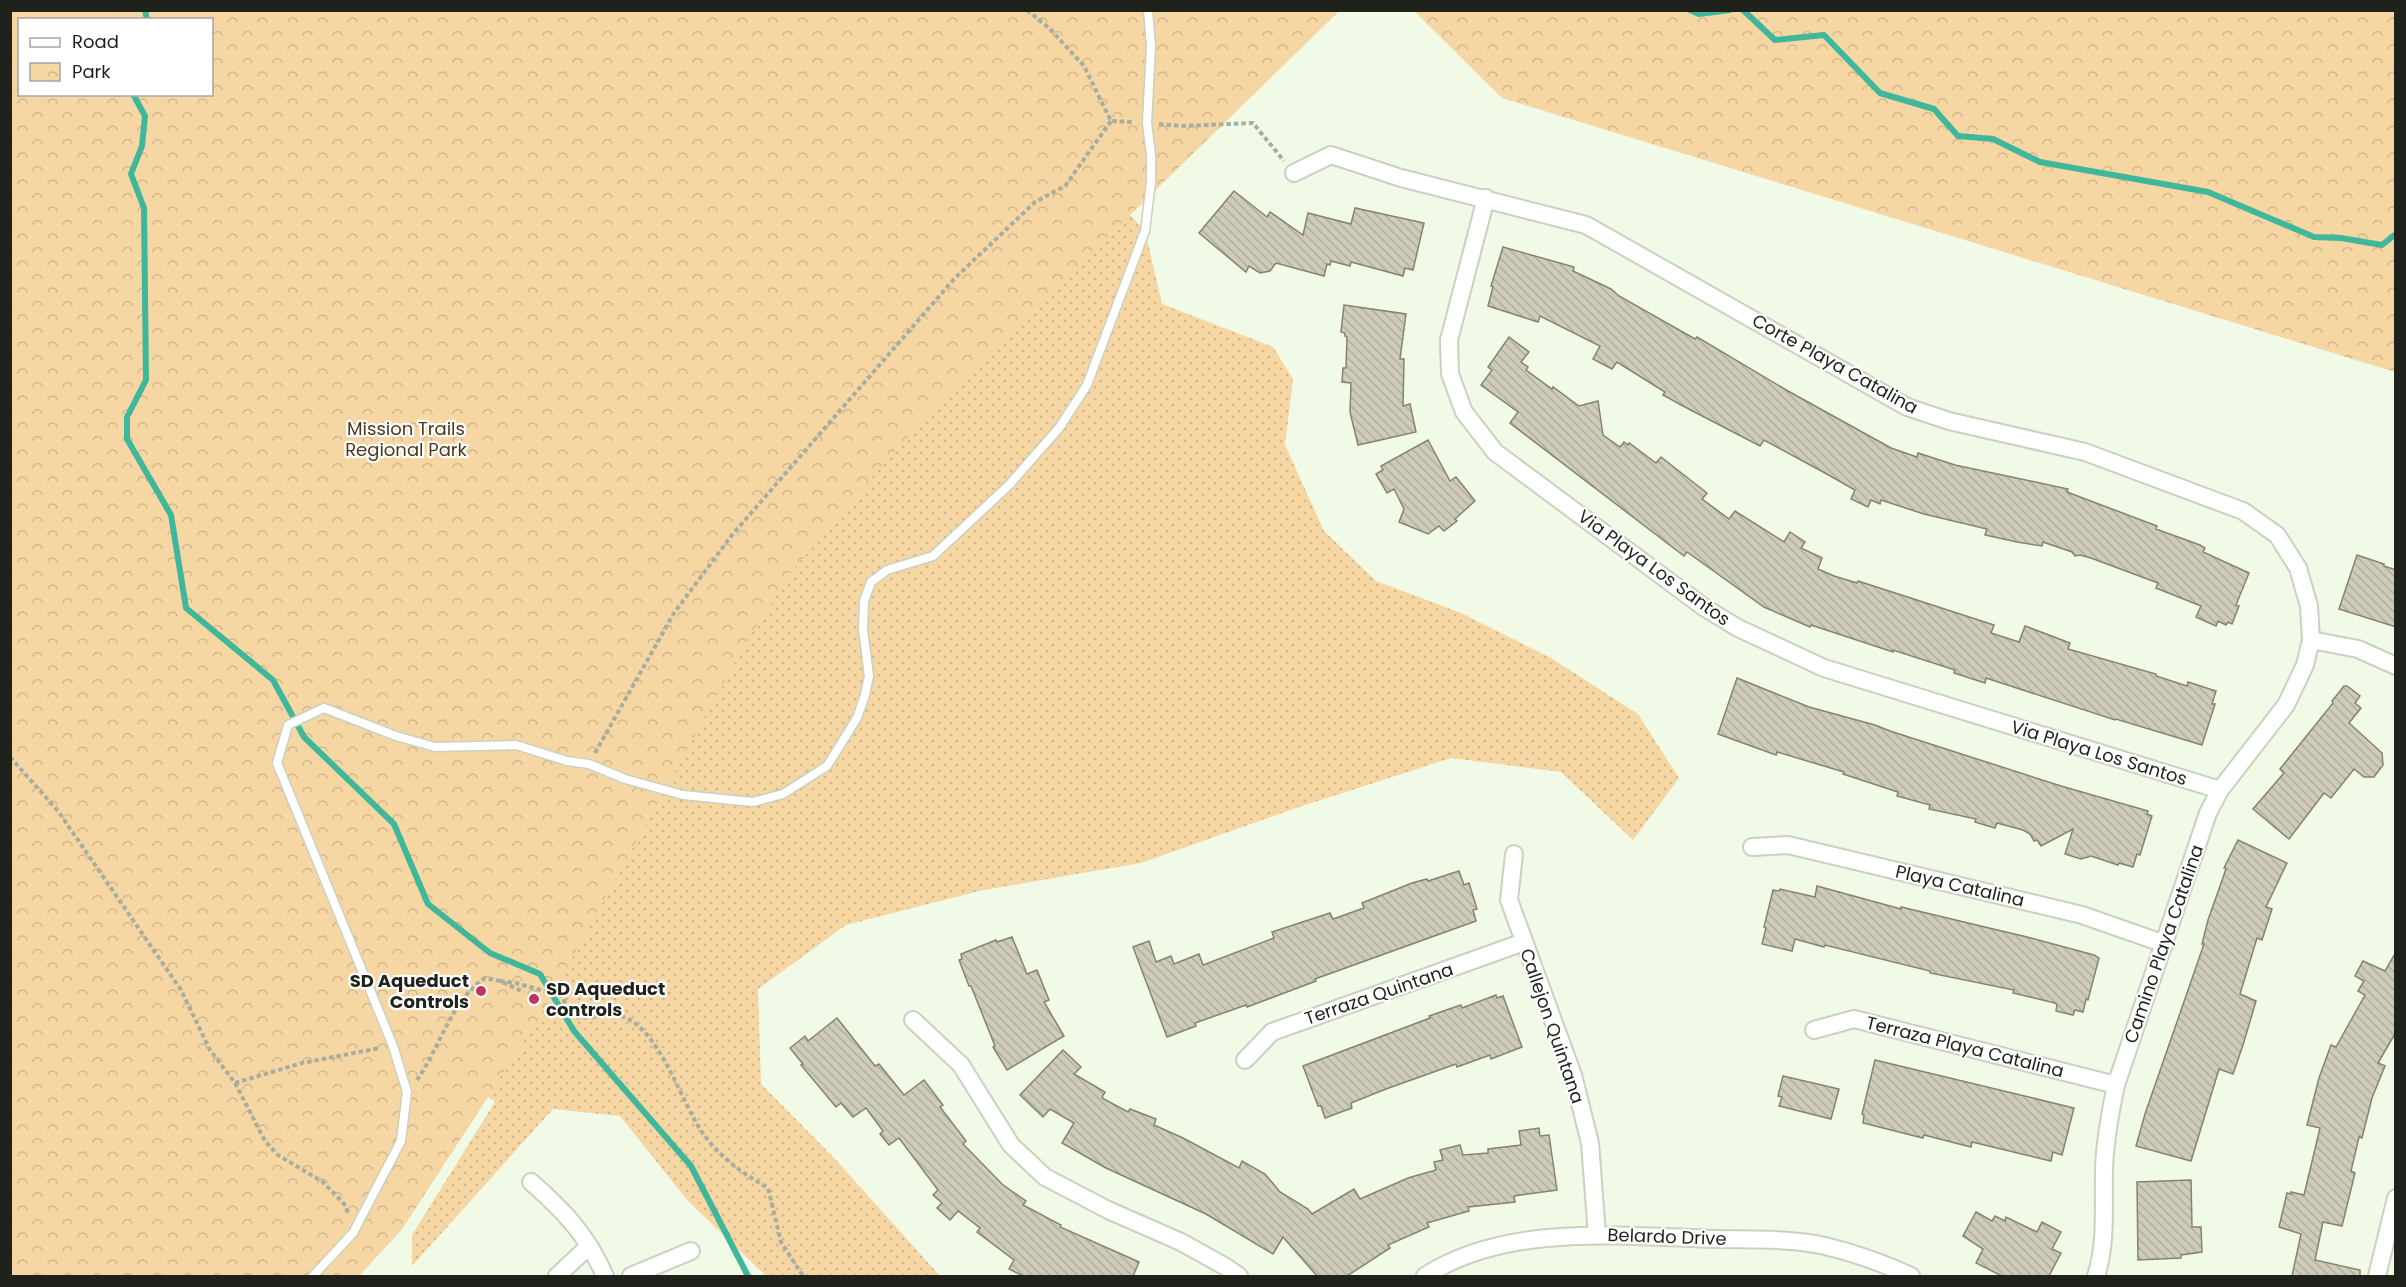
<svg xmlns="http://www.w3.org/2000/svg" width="2406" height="1287" font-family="Poppins,sans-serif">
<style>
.grass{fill:url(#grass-dots);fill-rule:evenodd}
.park{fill:url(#park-crowns);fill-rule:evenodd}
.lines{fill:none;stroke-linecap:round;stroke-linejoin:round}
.stream{stroke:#3fb79b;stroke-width:6}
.building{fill:url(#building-back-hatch);stroke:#858370;stroke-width:1.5}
.service-casing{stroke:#c9d2bf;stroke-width:11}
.minor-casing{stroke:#c9d2bf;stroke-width:20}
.path{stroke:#a7ae9f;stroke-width:4;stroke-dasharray:4.5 3;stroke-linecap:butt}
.service{stroke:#fff;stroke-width:8}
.minor{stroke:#fff;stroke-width:16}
.poi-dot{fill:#c1335e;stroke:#fff;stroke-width:2}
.labels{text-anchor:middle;stroke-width:4.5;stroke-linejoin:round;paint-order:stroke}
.street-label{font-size:18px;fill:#1f221b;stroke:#fff}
.park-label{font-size:18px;fill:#4d3916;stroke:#fff}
.poi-label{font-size:18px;font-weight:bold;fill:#1f221b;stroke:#fff;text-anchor:end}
</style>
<defs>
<pattern id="grass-dots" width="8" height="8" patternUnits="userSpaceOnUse" patternTransform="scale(1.5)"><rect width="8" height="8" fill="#f6d6a3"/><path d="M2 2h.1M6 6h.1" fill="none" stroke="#d2b78c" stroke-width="1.8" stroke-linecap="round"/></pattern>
<pattern id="park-crowns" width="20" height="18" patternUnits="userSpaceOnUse" patternTransform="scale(1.5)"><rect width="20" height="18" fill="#f6d6a3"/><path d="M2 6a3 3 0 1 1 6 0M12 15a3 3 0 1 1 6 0" fill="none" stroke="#d2b78c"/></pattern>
<pattern id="building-back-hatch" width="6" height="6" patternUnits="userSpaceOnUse" patternTransform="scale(1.5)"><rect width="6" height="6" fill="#ceccb8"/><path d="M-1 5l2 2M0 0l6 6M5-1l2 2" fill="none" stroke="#b0af9e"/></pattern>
</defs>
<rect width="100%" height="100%" fill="#f1fae6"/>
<path class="grass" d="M10,11H1339L1130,215L1145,231L1162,304L1273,347L1293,379L1285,445L1324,531L1376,581L1461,613L1551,658L1638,714L1679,778L1633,840L1561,772L1451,758L1299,807L1141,863L979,891L846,925L758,989L761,1084L836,1160L940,1276H766L688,1201L620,1116L553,1109L412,1266V1235L495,1102L488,1097L402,1229L359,1276H11ZM20,20H212V94H20Z"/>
<g class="park">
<path d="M10,11H1339L928,412L792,571L746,642L542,1013L402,1229L359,1276H11ZM20,20H212V94H20Z"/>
<path d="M1414,11H2395V372L1502,98Z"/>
</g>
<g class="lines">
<g class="stream">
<path d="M145,10L147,20"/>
<path d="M1690,10L1699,14L1730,10"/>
<path d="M1743,10L1775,40L1824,35L1880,93L1934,109L1958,136L1993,139L2040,162L2208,192L2314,237L2341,238L2382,245L2396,234"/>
<path d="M133,94L145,116L142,146L131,174L144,208L146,380L127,417V439L171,515L186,608L273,680L304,737L394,824L428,904L490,953L540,974L574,1031L691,1166L748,1276"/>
</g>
</g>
<g class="building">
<path d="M1234,191L1267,217L1270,212L1303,235L1308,213L1351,224L1355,208L1424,223L1413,270L1405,268L1403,276L1351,262L1350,266L1331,261L1330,265L1327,264L1324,276L1276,263L1270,271L1260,273L1249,266L1246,272L1199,233Z"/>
<path d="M1503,247L1574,267L1573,271L1611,289L1619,296L1695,339L1697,337L1788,391L1891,448L1917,457L1918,453L1955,465L2068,489L2067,492L2157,526L2156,529L2200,545L2205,548L2203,552L2249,573L2236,605L2239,606L2232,624L2228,622L2226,625L2218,621L2216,626L2196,617L2201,606L2156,588L2158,583L2091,558L2080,555L2075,556L2072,552L2043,542L2042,546L2017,542L1985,535L1987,529L1924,514L1881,500L1880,504L1871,500L1868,507L1851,499L1855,490L1825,473L1764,440L1760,446L1683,406L1663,395L1665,392L1617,362L1612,369L1593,359L1600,346L1540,316L1538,322L1488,306L1493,287L1491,286Z"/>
<path d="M1344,305L1406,314L1400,359H1404L1403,406L1410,404L1416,432L1358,445L1350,412L1351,383L1342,382L1343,368H1346L1347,337L1345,336V333L1341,332Z"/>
<path d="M1509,337L1529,352L1521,362L1528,367L1526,370L1552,389L1553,387L1579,406L1598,401L1603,435L1620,447L1624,442L1628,445L1629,443L1656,463L1661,457L1707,493L1702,499L1729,519L1735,511L1784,542L1790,532L1805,542L1801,548L1822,558L1818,569L1834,576L1857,583L1858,581L1994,625L1991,633L2019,642L2025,626L2070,643L2068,649L2156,674V676L2187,686L2188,682L2216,691L2212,704H2215L2202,745L2116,719L2115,720L1986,678L1985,683L1954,673L1955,670L1893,650V652L1811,625L1810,627L1764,607L1687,552L1684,556L1510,423L1518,412L1481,385L1492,370L1488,367Z"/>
<path d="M1428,440L1450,481L1456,477L1475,501L1455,519L1457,521L1444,531L1439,526L1428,534L1399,522L1404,509L1394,489L1387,493L1376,474L1383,470L1381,466Z"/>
<path d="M2357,555L2384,564V566L2396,570V627L2339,609Z"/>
<path d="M1737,678L1809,707L1875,725L1890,731L2061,786L2148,811L2147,814L2152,816L2140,855L2137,854L2133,867L2119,863L2118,865L2091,856L2081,859L2065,854L2073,829L2041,846L2037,840L2034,841L2030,834L2023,830L1997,823L1995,828L1975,822L1976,819L1929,809L1930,805L1897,796L1898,792L1843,774L1844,772L1777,752L1776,755L1718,734Z"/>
<path d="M2344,686H2347L2360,696L2355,703L2361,708L2349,723L2382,753L2383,765L2374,777H2364L2354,769L2331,798L2324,793L2289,839L2253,809L2284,773L2280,769L2333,703L2332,701Z"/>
<path d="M2238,840L2287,863L2266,907L2272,909L2262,940L2257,938L2240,994L2256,1001L2243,1045L2233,1074L2219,1069L2191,1161L2136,1146L2145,1114L2204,944H2202L2208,920L2226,869L2224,868Z"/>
<path d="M1459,871L1464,885L1469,883L1477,909L1473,910L1476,921L1315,979L1316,981L1247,1007L1246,1005L1195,1023L1196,1026L1167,1037L1133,947L1149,941L1156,962L1171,956L1174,964L1199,954L1203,965L1274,938L1272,932L1330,913L1333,919L1364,908L1362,903L1412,883L1427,879L1428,881Z"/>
<path d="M1817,886L1901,909V907L2027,937L2094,955L2099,958L2088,1000L2086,999L2083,1012L2075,1010L2073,1015L2056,1011L2057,1005L2055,1003L2013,993L2014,990L1930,973V971L1825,945L1824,947L1795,939L1792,951L1762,944L1766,928L1764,927L1773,890L1779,891L1780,889L1815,897Z"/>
<path d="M1012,937L1027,974L1037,970L1049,1000L1044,1002L1064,1036L1007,1070L993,1047L995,1046L971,986H969L959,960L962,959L961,954L996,940L997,942Z"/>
<path d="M2396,952V1032L2378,1063L2385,1066L2372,1098L2362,1138L2359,1137L2351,1171L2355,1173L2342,1226L2323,1222L2315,1260L2360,1270V1276H2292L2301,1234L2279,1227L2287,1193L2291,1194V1192L2304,1195L2320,1128L2307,1125L2319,1078L2331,1045L2336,1047L2365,995L2358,991L2364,981L2355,976L2363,961L2385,971Z"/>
<path d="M1496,995L1497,998L1503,996L1522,1047L1491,1059L1490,1055L1457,1067L1456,1064L1386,1089L1351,1103L1352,1108L1325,1118L1321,1106H1318L1303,1066L1430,1018L1429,1016L1461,1005L1462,1008Z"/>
<path d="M837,1018L875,1066L879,1064L904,1095L924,1080L943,1105L940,1107L966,1141L963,1144L1003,1185L1026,1201L1023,1205L1061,1225L1060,1227L1139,1262L1133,1276H1023L1009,1269L1014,1260L977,1232L980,1228L958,1211L950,1220L937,1208L942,1203L933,1195L938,1190L899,1138L889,1145L880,1134L883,1131L866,1108L853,1117L841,1103L836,1107L801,1065L803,1064L790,1048L805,1036L808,1041Z"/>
<path d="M1063,1050L1081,1067L1074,1074L1105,1092L1102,1098L1128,1112L1130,1109L1156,1119L1154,1125L1183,1138L1239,1168L1242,1161L1265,1174L1280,1192L1308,1209L1312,1214L1354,1189L1360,1199L1408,1178L1436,1170L1434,1162L1443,1160L1440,1150L1460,1145L1463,1155L1488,1153V1149L1521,1145L1519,1131L1539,1128L1540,1136L1549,1135L1557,1190L1514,1196L1515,1202L1468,1207L1469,1211L1427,1223L1429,1227L1388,1245L1390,1248L1347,1276H1317L1283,1237L1273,1254L1206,1214L1106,1168L1062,1143L1074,1123L1050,1109L1043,1117L1020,1095Z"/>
<path d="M1875,1060L2074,1108L2062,1155L2053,1152L2051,1161L1972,1142L1971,1147L1924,1135L1923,1138L1863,1123L1864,1115L1862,1114Z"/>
<path d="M1783,1076L1839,1089L1831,1119L1779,1106L1782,1097L1778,1096Z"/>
<path d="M2191,1180L2192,1227H2201L2202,1252L2181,1255V1258L2138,1260L2137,1182Z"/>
<path d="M1976,1212L1992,1221L1995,1216L2005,1221L2006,1217L2037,1232L2042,1222L2061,1232L2052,1249L2061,1253L2049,1276H2002L1976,1263L1983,1249L1963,1236Z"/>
</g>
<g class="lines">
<defs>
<path id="service" d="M313,1276L353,1233L401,1141L407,1092L393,1046L277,763L288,725L324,708L396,736L435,747L516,745L567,761L589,764L625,779L683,795L753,802L783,794L827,766L857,718L865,695L869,676L863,630L864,601L871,582L887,570L933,556L1009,485L1059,428L1087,385L1145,231L1151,182V155L1147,123L1151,46L1148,10"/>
<g id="minor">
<path d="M1294,173L1331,155L1401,178L1586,225L1907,407L1949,421L2085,452L2243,511L2277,535L2298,568L2309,606L2311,640L2305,665L2286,705L2220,790L2208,813L2116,1085C2110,1113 2105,1140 2104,1169C2103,1204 2107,1243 2096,1276"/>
<path d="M1486,198L1449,340L1450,374L1464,412L1495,452L1705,608L1738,628L1824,668L2220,790"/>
<path d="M2311,640L2358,649L2396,666"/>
<path d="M1752,847L1788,845L2082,915L2165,944"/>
<path d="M1514,854L1509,900L1573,1075L1590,1143L1597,1235"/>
<path d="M913,1020L961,1065L1011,1145L1045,1177L1108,1210L1181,1242L1226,1267L1239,1276"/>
<path d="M1814,1030L1854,1019L2116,1085"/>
<path d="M1245,1060L1272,1032L1524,942"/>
<path d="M531,1182C564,1211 587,1235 605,1276"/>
<path d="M557,1276L589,1246"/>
<path d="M631,1276L691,1251"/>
<path d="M1425,1276C1506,1223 1622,1236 1715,1239C1751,1240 1790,1238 1825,1246C1854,1253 1883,1263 1911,1276"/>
<path d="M2377,1276L2396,1198"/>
</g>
</defs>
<use href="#service" class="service-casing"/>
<use href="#minor" class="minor-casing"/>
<g class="path">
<path d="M1027,10L1049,28L1084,66L1111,121L1134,122"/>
<path d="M1159,124L1182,126L1253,123L1284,161"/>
<path d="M595,753L674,613L732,535L955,278L1035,202L1065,186L1111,121"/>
<path d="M10,757L58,811L181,990L210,1050L235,1083L265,1141L278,1155L323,1182L346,1206L348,1214"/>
<path d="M500,981L516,983L562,996L567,1008L575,1017C589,1019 611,1014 621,1016C659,1027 681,1102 702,1132C719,1157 742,1173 768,1188L781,1242L803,1276"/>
<path d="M417,1080C439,1049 452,999 485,978L500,981L524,992"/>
<path d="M235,1083L302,1063L380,1048"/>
</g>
<use href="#service" class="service"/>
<use href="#minor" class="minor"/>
</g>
<g class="poi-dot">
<circle cx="481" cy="991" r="6"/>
<circle cx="534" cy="999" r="6"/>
</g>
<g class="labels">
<g class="street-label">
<text transform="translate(1835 364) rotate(29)" y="6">Corte Playa Catalina</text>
<text transform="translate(1654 568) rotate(36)" y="6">Via Playa Los Santos</text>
<text transform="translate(2099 753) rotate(17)" y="6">Via Playa Los Santos</text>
<text transform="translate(1960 886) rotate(13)" y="6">Playa Catalina</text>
<text transform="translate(2164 944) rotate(-71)" y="6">Camino Playa Catalina</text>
<text transform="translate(1379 994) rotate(-19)" y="6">Terraza Quintana</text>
<text transform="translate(1552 1026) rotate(71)" y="6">Callejon Quintana</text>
<text transform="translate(1965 1047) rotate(14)" y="6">Terraza Playa Catalina</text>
<text transform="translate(1667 1237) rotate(2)" y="6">Belardo Drive</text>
</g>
<g class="park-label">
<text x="406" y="435">Mission Trails<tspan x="406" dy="21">Regional Park</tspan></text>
</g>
<g class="poi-label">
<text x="469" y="987">SD Aqueduct<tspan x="469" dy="21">Controls</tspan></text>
<text x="546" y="995" text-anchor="start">SD Aqueduct<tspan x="546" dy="21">controls</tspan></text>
</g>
</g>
<rect width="2406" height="1287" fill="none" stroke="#1f221b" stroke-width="24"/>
<rect x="18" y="18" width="195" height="78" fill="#ffffff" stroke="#a5a7a4" stroke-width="1.5"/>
<rect x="30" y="38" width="30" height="9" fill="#ffffff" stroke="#a5a7a4" stroke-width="1.5"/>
<text x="72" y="48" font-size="18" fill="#1f221b">Road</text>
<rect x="30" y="63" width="30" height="18" fill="url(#park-crowns)" stroke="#a5a7a4" stroke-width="1.5"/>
<text x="72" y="78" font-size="18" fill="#1f221b">Park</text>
</svg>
